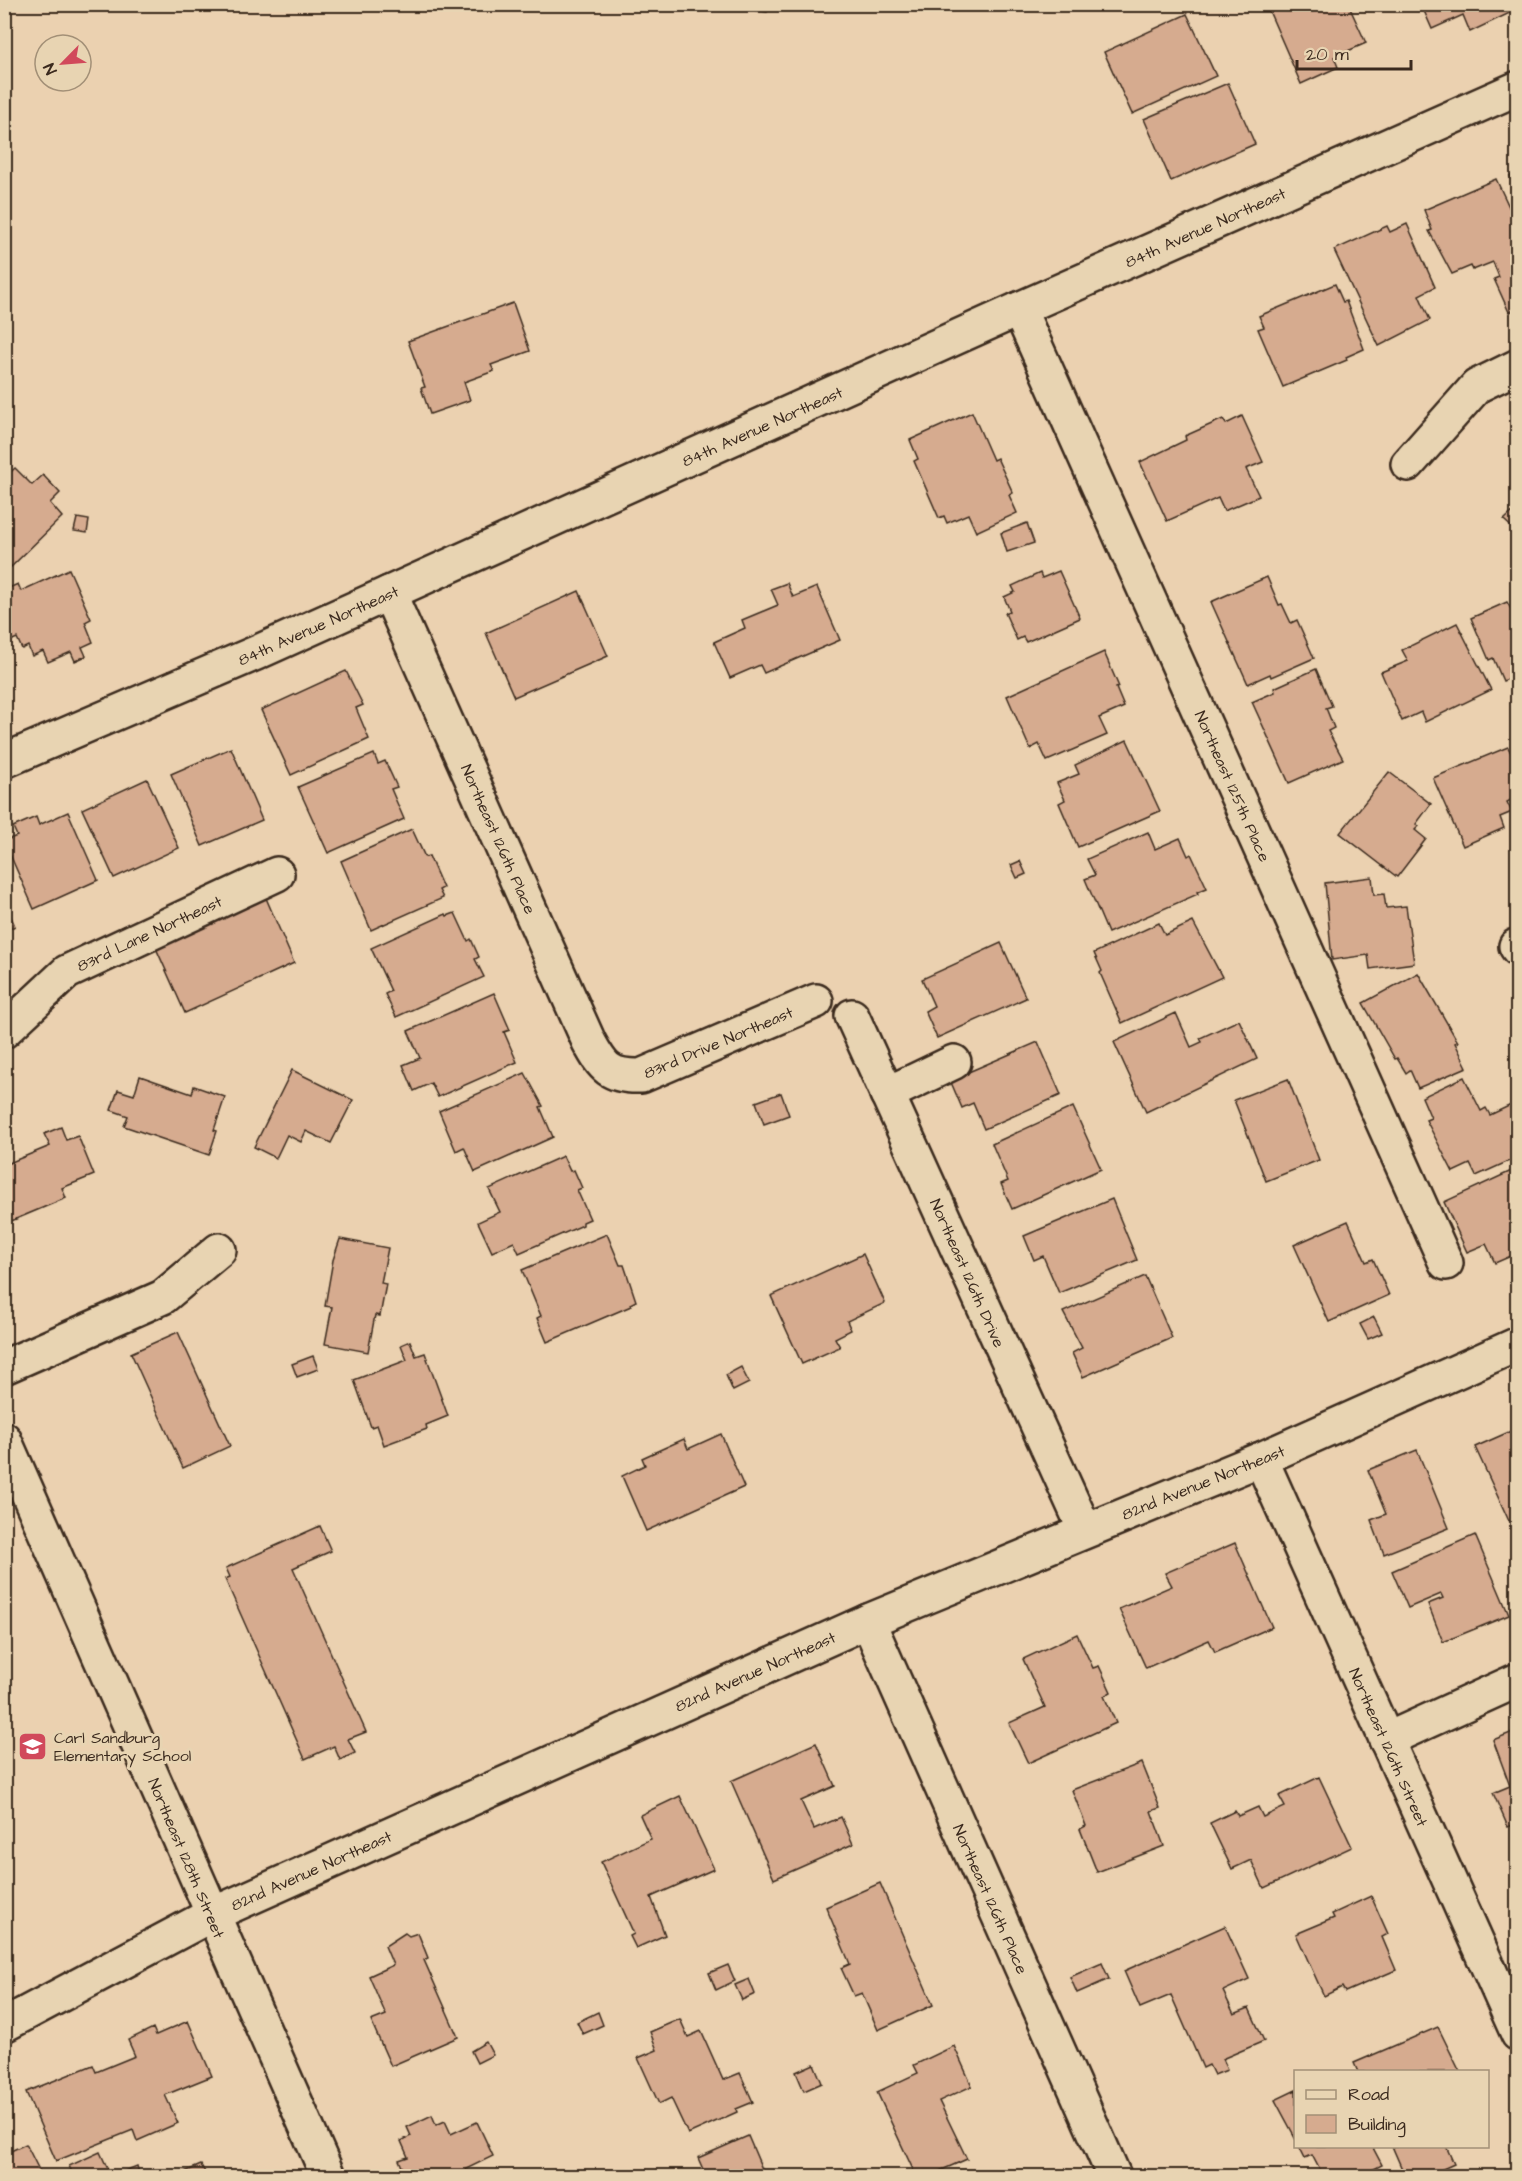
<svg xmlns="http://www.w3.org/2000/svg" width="1522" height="2181" font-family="'Architects Daughter',sans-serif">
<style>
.building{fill:#d6ab8f;stroke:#3b2a1e;stroke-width:1.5}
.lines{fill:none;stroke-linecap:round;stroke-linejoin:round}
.street-casing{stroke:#3b2a1e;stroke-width:38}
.secondary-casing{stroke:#3b2a1e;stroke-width:38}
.street{stroke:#e8d4b2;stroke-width:33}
.secondary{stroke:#e8d4b2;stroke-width:33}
.labels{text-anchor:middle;stroke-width:6;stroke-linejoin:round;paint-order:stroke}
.street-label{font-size:16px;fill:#3b2a1e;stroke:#e8d4b2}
.poi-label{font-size:16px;fill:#3b2a1e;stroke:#e8d4b2;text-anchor:start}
</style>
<rect width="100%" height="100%" fill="#ebd1b0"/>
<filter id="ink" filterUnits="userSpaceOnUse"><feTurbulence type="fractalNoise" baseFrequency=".0167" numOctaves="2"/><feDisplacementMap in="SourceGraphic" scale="12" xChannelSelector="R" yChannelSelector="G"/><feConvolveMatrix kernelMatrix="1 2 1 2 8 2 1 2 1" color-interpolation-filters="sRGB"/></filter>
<g filter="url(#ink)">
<g class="building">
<path d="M711,4H773L767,12Z"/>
<path d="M1266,4H1348L1366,43L1334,57L1338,67L1301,84Z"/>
<path d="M1421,4H1518V9L1470,32L1463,15L1432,29Z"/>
<path d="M1187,14L1216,76L1132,114L1104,52Z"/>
<path d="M1228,83L1255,144L1171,181L1144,119Z"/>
<path d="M1518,173V193L1510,176Z"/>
<path d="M1496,179L1518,226V309L1509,312L1494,279L1499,277L1493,262L1473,270L1471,266L1452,274L1429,231L1432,230L1424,210Z"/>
<path d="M1407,224L1435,287L1419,295L1430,320L1379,346L1334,250L1387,226L1390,232Z"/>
<path d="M1335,284L1343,302L1346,301L1364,349L1346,357L1347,360L1283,387L1258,329L1264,327L1259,316Z"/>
<path d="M513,303L530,351L491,365L494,371L464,382L470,400L430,414L421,388L425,387L408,341Z"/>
<path d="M972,412L993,460L997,458L1013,493L1009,495L1017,513L976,532L968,514L947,523L944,516L939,518L914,461L918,459L910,440Z"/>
<path d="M1242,416L1263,462L1246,469L1259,496L1224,511L1218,498L1167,521L1140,462L1186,440L1185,436L1223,419L1226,424Z"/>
<path d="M15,468L32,485L43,475L60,493L50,503L62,517L11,567L8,563L4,565V478Z"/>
<path d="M1518,507V533L1504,520Z"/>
<path d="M77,518L89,520L87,533L74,531Z"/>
<path d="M1027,523L1034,543L1007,552L1001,533Z"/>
<path d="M69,569L91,619L85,622L93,642L82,647L86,656L75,661L71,652L48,662L43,651L32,656L28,646L22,649L17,638L4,644V590L18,584L21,591Z"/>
<path d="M1059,571L1080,618L1026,642L1023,637L1017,640L1005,613L1010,611L1004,597L1015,592L1012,586L1040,573L1042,578Z"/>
<path d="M1267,577L1279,605L1282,604L1291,623L1297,620L1314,658L1271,677L1270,674L1248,684L1211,602Z"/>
<path d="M787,583L793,597L817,587L840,640L764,673L760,665L730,678L714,642L745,628L742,620L778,605L771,589Z"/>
<path d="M579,591L608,656L514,697L486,633Z"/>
<path d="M1507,602L1511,609L1518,606V675L1503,681L1493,658L1489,660L1471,618Z"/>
<path d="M1457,623L1491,690L1425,722L1421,712L1402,721L1381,672L1408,661L1402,650Z"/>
<path d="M1104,652L1119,687L1116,688L1124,707L1099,718L1107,735L1047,761L1039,744L1030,749L1007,696Z"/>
<path d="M1316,669L1332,706L1326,708L1334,728L1328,731L1343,759L1289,783L1252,702L1275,692L1274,688Z"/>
<path d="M346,671L363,705L356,708L369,739L291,775L261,710Z"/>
<path d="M1127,740L1160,811L1078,847L1059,803L1065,800L1057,783L1079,774L1075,765Z"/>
<path d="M1508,747L1518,767V796L1507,802L1512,812L1500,817L1504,828L1463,846L1433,778Z"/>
<path d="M231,748L262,820L202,846L171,774Z"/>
<path d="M374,754L378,764L385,761L397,787L391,789L404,819L328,853L298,787Z"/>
<path d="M1389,772L1431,804L1416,824L1419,826L1415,830L1426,839L1397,877L1340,833Z"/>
<path d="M147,779L179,848L114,878L82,809Z"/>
<path d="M68,812L98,880L34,909L4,841L17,836L13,827L36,817L39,825Z"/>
<path d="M412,829L425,857L429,856L443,888L439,890L443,898L371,930L341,861Z"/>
<path d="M1148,832L1155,849L1180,838L1188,856L1191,854L1207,888L1197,892L1198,894L1108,933L1085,879L1095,875L1087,859Z"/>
<path d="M1020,861L1026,874L1017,878L1011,865Z"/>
<path d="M1372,877L1374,895L1384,894L1386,908L1406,906L1414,963L1370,969L1368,955L1332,960L1325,883Z"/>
<path d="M266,898L294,963L185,1013L156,948Z"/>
<path d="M4,901L15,926L4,931Z"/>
<path d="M455,913L468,941L471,939L479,957L475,959L484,977L396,1017L385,994L391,991L371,948L446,914L447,916Z"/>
<path d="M1193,922L1222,977L1122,1023L1100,973L1102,971L1094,953L1159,923L1165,935Z"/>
<path d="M1001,943L1026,998L937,1038L925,1011L934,1006L922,979Z"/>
<path d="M1418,973L1458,1042L1455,1043L1467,1067L1418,1088L1410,1070L1406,1073L1397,1058L1395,1059L1363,1003Z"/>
<path d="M494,993L510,1030L504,1032L517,1062L438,1097L431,1083L414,1091L403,1065L420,1058L408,1031Z"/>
<path d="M1176,1013L1191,1047L1202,1042L1200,1038L1239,1020L1257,1059L1146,1112L1114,1042Z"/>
<path d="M1038,1042L1061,1095L984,1129L973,1103L962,1108L950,1080Z"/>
<path d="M292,1070L353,1100L331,1143L306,1131L301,1142L287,1135L276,1158L254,1147Z"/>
<path d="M525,1073L543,1106L540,1107L553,1137L475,1172L464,1147L456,1151L439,1111Z"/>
<path d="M140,1076L192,1094L194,1086L225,1097L214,1130L217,1131L209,1155L124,1126L128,1116L111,1110L118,1090L134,1095Z"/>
<path d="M1464,1077L1481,1111L1486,1108L1490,1115L1513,1104L1518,1114V1157L1476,1176L1470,1164L1453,1172L1426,1120L1431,1118L1422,1097Z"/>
<path d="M1288,1079L1319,1160L1266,1181L1234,1100Z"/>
<path d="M781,1093L789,1115L764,1124L756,1102Z"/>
<path d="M1073,1107L1101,1169L1012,1209L1001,1184L1008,1181L992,1144Z"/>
<path d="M61,1127L66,1140L78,1136L94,1175L62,1188L66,1198L4,1224V1165L50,1146L44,1134Z"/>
<path d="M563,1156L570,1171L574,1170L582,1188L577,1190L590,1219L583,1222V1225L519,1253L514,1242L492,1252L478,1222L500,1212L489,1189Z"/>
<path d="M1518,1168V1253L1495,1263L1486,1244L1467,1252L1444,1202Z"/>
<path d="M1112,1199L1137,1260L1059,1293L1043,1256L1034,1260L1024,1236Z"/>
<path d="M1348,1221L1366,1262L1373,1259L1389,1295L1329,1322L1294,1245Z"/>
<path d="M607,1234L620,1265H624L636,1301L630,1304L631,1306L547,1342L537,1318L541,1316L522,1270Z"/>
<path d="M340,1239L388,1248L381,1283L386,1284L380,1316L375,1315L368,1352L325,1344L332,1307L325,1306L333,1260Z"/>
<path d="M863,1254L885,1303L847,1321L851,1330L835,1338L840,1347L802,1364L771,1296Z"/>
<path d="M1145,1276L1172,1338L1083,1377L1072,1353L1082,1348L1063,1312Z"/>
<path d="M1374,1317L1382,1333L1368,1339L1360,1324Z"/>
<path d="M178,1332L230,1446L183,1468L131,1353Z"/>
<path d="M410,1341L416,1356L425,1353L448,1416L426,1425L427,1429L384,1445L377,1425L371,1427L354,1380L407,1360L401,1345Z"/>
<path d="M313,1356L318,1369L297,1377L292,1364Z"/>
<path d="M741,1367L749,1383L733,1391L726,1375Z"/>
<path d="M1518,1428V1517L1509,1521L1475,1447Z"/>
<path d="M721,1434L744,1487L646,1531L622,1476L645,1465L642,1458L684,1439L688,1449Z"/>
<path d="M1417,1450L1449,1528L1384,1554L1371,1520L1386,1514L1368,1470Z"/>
<path d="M320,1526L331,1551L293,1568L366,1732L348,1739L355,1753L340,1760L334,1746L305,1759L225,1579L230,1577L226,1568Z"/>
<path d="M1475,1535L1509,1615L1443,1642L1428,1604L1443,1598L1441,1594L1408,1608L1392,1571Z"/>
<path d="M1235,1543L1272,1627L1215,1652L1209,1640L1146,1668L1119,1609L1172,1586L1165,1573Z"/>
<path d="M1077,1634L1093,1668L1099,1666L1111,1692L1104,1696L1116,1723L1028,1763L1009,1723L1045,1707L1023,1659Z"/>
<path d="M1518,1730V1823L1508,1827L1493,1793L1510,1786L1493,1740Z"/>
<path d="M816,1743L835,1786L801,1801L814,1829L841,1817L853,1844L774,1879L731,1781Z"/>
<path d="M1142,1763L1160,1808L1151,1811L1164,1846L1097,1872L1080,1829L1086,1826L1072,1790Z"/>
<path d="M1319,1777L1352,1847L1264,1888L1251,1860L1232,1869L1210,1823L1235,1811L1238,1816L1258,1807L1263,1817L1285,1807L1279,1796Z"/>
<path d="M680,1796L714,1869L651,1897L665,1935L636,1948L630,1936L634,1934L601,1862L651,1839L640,1815Z"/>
<path d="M880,1883L933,2005L878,2030L862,1993L854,1996L841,1968L850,1964L826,1907Z"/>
<path d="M1371,1896L1388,1934L1382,1937L1396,1970L1345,1992L1342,1987L1324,1996L1296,1934L1334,1918L1332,1914Z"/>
<path d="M1225,1926L1249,1979L1223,1991L1234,2014L1249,2008L1264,2041L1222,2059L1227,2070L1214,2075L1209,2065L1203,2068L1171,1995L1140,2008L1124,1971Z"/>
<path d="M405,1933L409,1936L418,1933L428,1958L424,1960L458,2037L391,2066L371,2021L386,2015L369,1976L393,1965L385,1946Z"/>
<path d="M1102,1963L1109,1979L1077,1993L1070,1977Z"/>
<path d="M728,1965L735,1981L716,1990L709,1973Z"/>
<path d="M749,1979L755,1994L742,2000L735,1985Z"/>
<path d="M598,2012L603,2025L583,2034L577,2022Z"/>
<path d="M680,2019L688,2037L701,2031L723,2080L740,2073L753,2102L736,2109L737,2112L688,2134L671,2098L659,2104L638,2058L657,2050L650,2032Z"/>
<path d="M188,2021L212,2076L165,2095L178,2123L137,2141L133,2130L56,2161L26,2092L93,2065L96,2072L135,2056L128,2040L153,2028L156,2035Z"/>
<path d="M1438,2027L1460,2072H1358L1354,2063Z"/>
<path d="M486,2042L493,2055L477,2063L471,2051Z"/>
<path d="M954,2046L972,2086L939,2101L967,2159L928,2176H916L877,2092L918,2073L914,2065Z"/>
<path d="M814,2064L822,2083L804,2091L796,2072Z"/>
<path d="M1296,2090V2139L1275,2100Z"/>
<path d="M432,2115L436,2125L445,2121L451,2134L477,2122L493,2156L466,2169L469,2174L463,2176H406L399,2160L408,2157L401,2141L411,2136L407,2127Z"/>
<path d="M748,2136L765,2176H706L698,2158Z"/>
<path d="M26,2144L42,2176H4V2154Z"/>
<path d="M1299,2146H1372L1382,2165L1360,2176H1323L1312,2155L1305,2158Z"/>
<path d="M1392,2146H1446L1454,2164L1427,2176H1405Z"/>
<path d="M100,2152L111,2176H74L69,2166Z"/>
<path d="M201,2165L207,2176H175Z"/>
<path d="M137,2166L140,2176H112Z"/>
</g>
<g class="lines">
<defs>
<g id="street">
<path d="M1019,309L1446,1263"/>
<path d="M1408,464L1477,386L1518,366"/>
<path d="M389,593L589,1042C603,1068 610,1077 641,1076L816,1001"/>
<path d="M1516,946L1518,949"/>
<path d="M852,1016L1085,1530"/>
<path d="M4,1031L67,972L277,874"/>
<path d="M887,1094L954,1062"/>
<path d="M4,1367L163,1297L219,1250"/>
<path d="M4,1439L328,2176"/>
<path d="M1261,1459L1518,2034"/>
<path d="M868,1621L1114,2176"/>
<path d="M1386,1740L1518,1680"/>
<path d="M4,2025L211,1915L868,1621L1261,1459L1518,1344"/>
</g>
<path id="secondary" d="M4,761L256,653L1019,309L1518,88"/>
</defs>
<use href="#street" class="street-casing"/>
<use href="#secondary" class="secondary-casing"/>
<use href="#street" class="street"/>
<use href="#secondary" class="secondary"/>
</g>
</g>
<defs>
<symbol id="school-square" viewBox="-11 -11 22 22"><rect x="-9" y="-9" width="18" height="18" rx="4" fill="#d1495b" stroke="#e8d4b2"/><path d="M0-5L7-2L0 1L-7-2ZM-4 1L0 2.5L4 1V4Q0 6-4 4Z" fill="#fff"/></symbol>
</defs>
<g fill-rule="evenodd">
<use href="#school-square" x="16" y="1730" width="33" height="33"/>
</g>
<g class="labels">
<g class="street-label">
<text transform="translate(1205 227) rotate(-24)" y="6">84th Avenue Northeast</text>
<text transform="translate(762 426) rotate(-24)" y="6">84th Avenue Northeast</text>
<text transform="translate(318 625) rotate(-24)" y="6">84th Avenue Northeast</text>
<text transform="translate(1233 786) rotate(66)" y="6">Northeast 125th Place</text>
<text transform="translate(499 839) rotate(66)" y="6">Northeast 126th Place</text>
<text transform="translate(149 933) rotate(-25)" y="6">83rd Lane Northeast</text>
<text transform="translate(718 1042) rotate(-23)" y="6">83rd Drive Northeast</text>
<text transform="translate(968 1273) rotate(66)" y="6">Northeast 126th Drive</text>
<text transform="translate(1203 1482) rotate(-22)" y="6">82nd Avenue Northeast</text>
<text transform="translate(755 1671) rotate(-24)" y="6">82nd Avenue Northeast</text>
<text transform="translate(1389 1747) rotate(66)" y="6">Northeast 126th Street</text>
<text transform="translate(187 1858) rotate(67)" y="6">Northeast 128th Street</text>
<text transform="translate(311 1870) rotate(-24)" y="6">82nd Avenue Northeast</text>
<text transform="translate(991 1899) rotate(66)" y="6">Northeast 126th Place</text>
</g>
<g class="poi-label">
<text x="54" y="1743">Carl Sandburg<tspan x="54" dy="18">Elementary School</tspan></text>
</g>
</g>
<rect width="1522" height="2181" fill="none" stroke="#e8d4b2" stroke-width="24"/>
<rect x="12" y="12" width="1498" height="2157" fill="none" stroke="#3b2a1e" stroke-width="2" filter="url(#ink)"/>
<rect x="1294" y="2070" width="195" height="78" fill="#e8d4b2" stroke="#a39077" stroke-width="1.5"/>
<rect x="1306" y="2090" width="30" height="9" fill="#e8d4b2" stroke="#a39077" stroke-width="1.5"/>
<text x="1348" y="2100" font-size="18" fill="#3b2a1e">Road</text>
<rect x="1306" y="2115" width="30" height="18" fill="#d6ab8f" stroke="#a39077" stroke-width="1.5"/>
<text x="1348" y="2130" font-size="18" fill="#3b2a1e">Building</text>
<g transform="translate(63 63) rotate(245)"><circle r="28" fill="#e8d4b2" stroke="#a39077" stroke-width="1.5"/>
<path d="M0-4.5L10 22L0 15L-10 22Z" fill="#d1495b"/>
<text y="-9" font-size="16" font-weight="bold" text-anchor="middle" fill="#3b2a1e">N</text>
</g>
<path d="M1297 60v9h114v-9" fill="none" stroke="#3b2a1e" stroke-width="3"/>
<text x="1306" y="60" font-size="18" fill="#3b2a1e" stroke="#e8d4b2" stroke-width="4.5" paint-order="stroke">20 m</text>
</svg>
